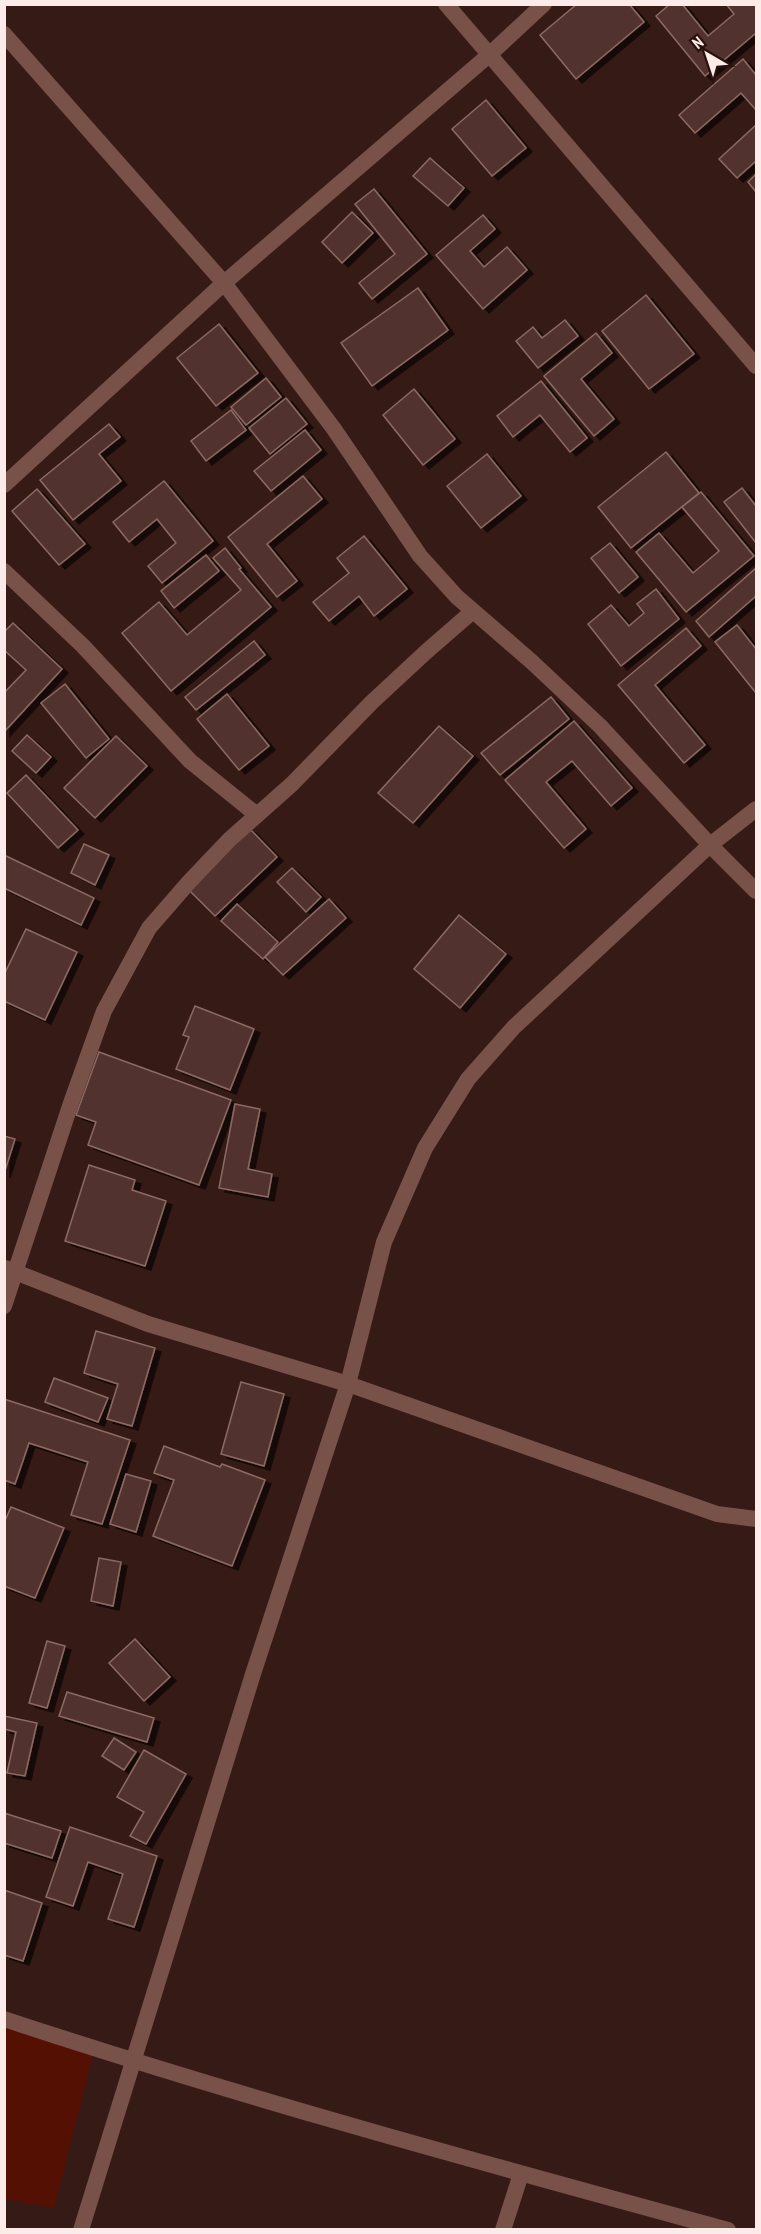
<svg xmlns="http://www.w3.org/2000/svg" width="761" height="2234" font-family="'PT Sans Narrow',sans-serif">
<style>
.green{fill:#551004}
.building{fill:#51332d;stroke:#8c6a63;stroke-width:1.5;filter:url(#shadow)}
.lines{fill:none;stroke-linecap:round;stroke-linejoin:round}
.minor{stroke:#785149;stroke-width:16}
</style>
<defs>
<filter id="shadow"><feDropShadow dx="6" dy="4" stdDeviation="0" flood-color="#0009"/></filter>
</defs>
<rect width="100%" height="100%" fill="#361a15"/>
<path class="green" d="M4,2016L96,2043L54,2208L5,2199Z"/>
<g class="building">
<path d="M577,4H629L644,22L576,79L540,35Z"/>
<path d="M670,4H682L708,36L734,14L726,4H756V33L705,76L656,16Z"/>
<path d="M743,59L756,75V110L741,93L695,133L679,115Z"/>
<path d="M486,100L526,148L492,176L452,129Z"/>
<path d="M756,125V161L737,178L719,159Z"/>
<path d="M430,158L464,188L448,206L413,176Z"/>
<path d="M756,174V192L748,182Z"/>
<path d="M374,189L427,254L372,299L359,283L395,254L355,204Z"/>
<path d="M352,212L373,233L342,263L322,242Z"/>
<path d="M483,215L495,229L470,251L484,267L507,247L527,270L483,309L436,255Z"/>
<path d="M418,288L448,330L372,386L341,343Z"/>
<path d="M646,295L694,354L649,389L602,331Z"/>
<path d="M565,320L578,336L538,368L516,341L533,327L542,338Z"/>
<path d="M219,324L258,373L216,406L177,358Z"/>
<path d="M596,333L612,353L581,379L614,419L594,436L544,376Z"/>
<path d="M266,378L281,397L246,425L231,407Z"/>
<path d="M541,381L587,438L570,452L540,415L513,437L497,416Z"/>
<path d="M414,389L455,439L423,465L383,415Z"/>
<path d="M286,398L307,424L270,454L249,428Z"/>
<path d="M231,410L246,430L206,461L191,441Z"/>
<path d="M109,424L120,437L99,454L121,481L73,520L40,480Z"/>
<path d="M305,430L321,450L271,491L254,471Z"/>
<path d="M666,452L699,493L631,548L598,507Z"/>
<path d="M487,454L521,496L481,528L447,486Z"/>
<path d="M303,476L322,499L267,544L297,581L277,597L228,537Z"/>
<path d="M164,481L213,541L162,583L148,566L176,543L157,519L129,542L113,522Z"/>
<path d="M742,488L756,506V543L724,502Z"/>
<path d="M37,489L85,544L59,565L12,511Z"/>
<path d="M701,492L754,556L686,612L636,552L659,533L693,573L719,551L682,507Z"/>
<path d="M364,536L407,589L374,616L359,596L329,621L313,602L349,573L337,558Z"/>
<path d="M610,543L638,577L619,593L591,558Z"/>
<path d="M225,548L241,568L239,569L271,607L171,691L122,633L159,602L187,635L241,590L213,558Z"/>
<path d="M206,555L219,571L174,608L161,591Z"/>
<path d="M756,568V596L709,637L696,621Z"/>
<path d="M656,589L679,619L621,666L588,624L611,605L629,626L644,613L637,604Z"/>
<path d="M13,623L62,669L4,732V693L26,670L4,650V632Z"/>
<path d="M737,625L756,649V693L715,642Z"/>
<path d="M686,628L701,646L655,685L705,745L684,763L618,685Z"/>
<path d="M254,641L265,655L196,710L185,697Z"/>
<path d="M65,684L109,739L86,758L41,703Z"/>
<path d="M227,694L269,746L239,770L197,719Z"/>
<path d="M551,697L569,719L500,775L481,753Z"/>
<path d="M574,721L632,788L611,806L572,761L546,782L586,829L564,848L505,780Z"/>
<path d="M439,726L473,756L413,823L378,793Z"/>
<path d="M27,735L51,757L36,773L12,751Z"/>
<path d="M116,736L147,766L95,818L64,788Z"/>
<path d="M26,775L78,830L58,848L7,793Z"/>
<path d="M250,829L277,857L215,916L187,888Z"/>
<path d="M84,844L109,855L95,885L71,873Z"/>
<path d="M4,855L94,898L81,925L4,888Z"/>
<path d="M292,868L321,897L306,912L277,882Z"/>
<path d="M329,899L346,918L283,975L265,957Z"/>
<path d="M237,904L278,942L263,959L221,921Z"/>
<path d="M459,915L506,954L460,1008L414,969Z"/>
<path d="M26,929L77,952L45,1020L4,1001V975Z"/>
<path d="M195,1006L254,1029L230,1090L176,1069L189,1037L183,1035Z"/>
<path d="M99,1052L231,1100L199,1185L88,1145L96,1122L76,1115Z"/>
<path d="M235,1104L260,1109L248,1169L272,1174L268,1197L219,1188Z"/>
<path d="M4,1136L15,1139L4,1174Z"/>
<path d="M89,1165L135,1180L132,1190L166,1201L145,1266L65,1241Z"/>
<path d="M96,1331L155,1348L132,1426L107,1419L118,1384L84,1373Z"/>
<path d="M54,1378L108,1398L98,1422L45,1402Z"/>
<path d="M241,1382L284,1394L264,1466L221,1454Z"/>
<path d="M4,1399L130,1440L102,1524L71,1515L88,1462L29,1443L15,1484L4,1480Z"/>
<path d="M164,1446L220,1467L222,1464L265,1480L232,1566L153,1536L174,1480L154,1473Z"/>
<path d="M126,1474L151,1481L136,1532L110,1524Z"/>
<path d="M11,1507L64,1528L35,1598L4,1586V1523Z"/>
<path d="M99,1558L121,1562L113,1606L91,1601Z"/>
<path d="M135,1639L170,1677L144,1701L109,1663Z"/>
<path d="M47,1641L65,1646L47,1708L29,1703Z"/>
<path d="M67,1692L154,1718L147,1742L59,1716Z"/>
<path d="M4,1716L37,1723L25,1776L7,1773L16,1732L4,1729Z"/>
<path d="M114,1738L136,1752L124,1770L102,1756Z"/>
<path d="M144,1750L186,1774L146,1844L130,1836L144,1812L117,1797Z"/>
<path d="M4,1813L61,1831L52,1858L4,1843Z"/>
<path d="M70,1827L157,1856L134,1927L108,1919L123,1874L88,1862L73,1906L46,1897Z"/>
<path d="M4,1890L42,1903L23,1961L4,1955Z"/>
</g>
<g class="lines">
<g class="minor">
<path d="M446,4L756,366"/>
<path d="M4,34L224,283L334,429L420,556L457,597L532,662L600,726L710,845L756,891"/>
<path d="M4,485L224,283L489,55L544,4"/>
<path d="M4,571L83,646L190,761L257,815"/>
<path d="M5,1268L148,1324L348,1384L717,1514L756,1519"/>
<path d="M4,1306L71,1103L104,1011L149,928L189,882L229,840L292,784L372,702L427,651L473,611"/>
<path d="M4,2019C243,2098 486,2164 728,2230"/>
<path d="M81,2230L253,1674L348,1384L384,1242L425,1148L468,1079L514,1027L710,845L756,809"/>
<path d="M503,2230L521,2174"/>
</g>
</g>
<rect width="761" height="2234" fill="none" stroke="#fcece9" stroke-width="12"/>
<g transform="translate(707 54) rotate(321)" stroke="#2b110c" stroke-width="4.5" paint-order="stroke">
<path d="M0-4.5L10 22L0 15L-10 22Z" fill="#fcece9"/>
<text y="-9" font-size="16" font-weight="bold" text-anchor="middle" fill="#fcece9">N</text>
</g>
</svg>
